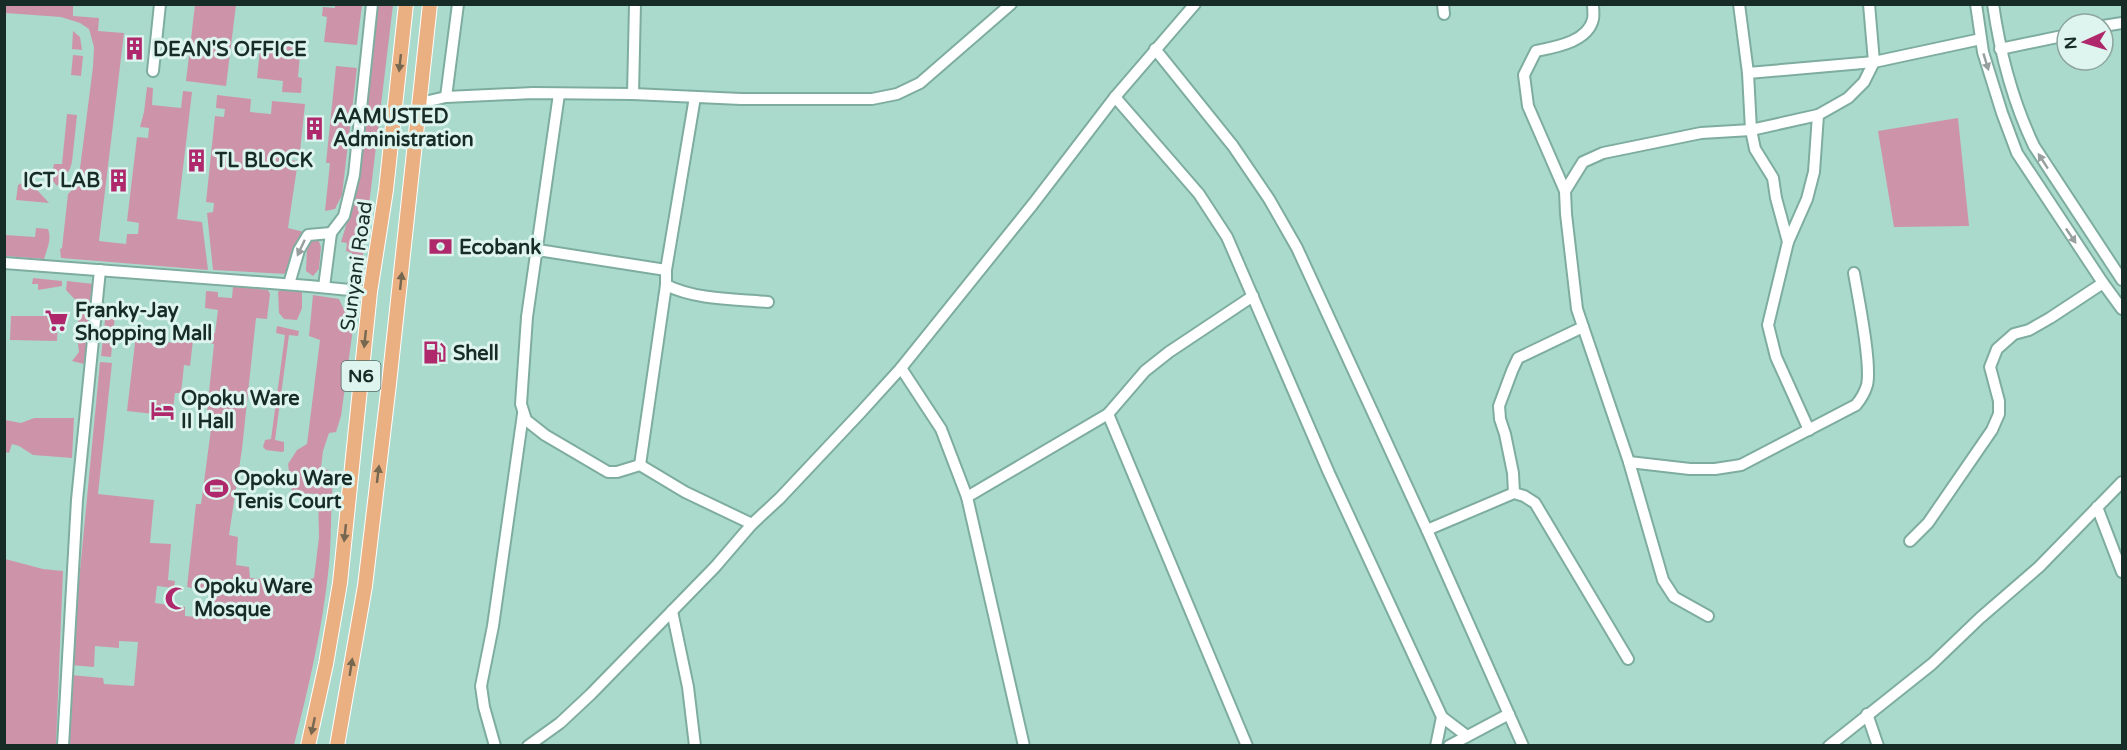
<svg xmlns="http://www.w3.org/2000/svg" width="2127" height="750" font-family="'Varela Round',sans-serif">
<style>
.green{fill:#cd94a9}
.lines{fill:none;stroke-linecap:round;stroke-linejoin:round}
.minor-casing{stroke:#7eada0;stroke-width:14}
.major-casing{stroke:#fff;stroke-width:16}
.minor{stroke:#fff;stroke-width:10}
.major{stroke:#eab081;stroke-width:14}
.oneway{fill:#97a09e}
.oneway2{fill:#766750}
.labels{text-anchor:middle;stroke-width:6;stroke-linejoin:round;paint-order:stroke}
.shield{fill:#ddf5ee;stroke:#536863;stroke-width:1.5}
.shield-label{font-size:18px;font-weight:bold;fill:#182c27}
.poi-label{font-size:20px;font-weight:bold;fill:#182c27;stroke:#ddf5ee;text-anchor:start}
.street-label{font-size:20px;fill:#182c27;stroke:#ddf5ee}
</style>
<rect width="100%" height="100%" fill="#aadacc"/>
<g class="green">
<path d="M4,5H73V16L99,18L98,31L124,33L99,241L126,244L127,234H138L139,223L127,221L137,137L148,138L149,128L140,127L144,112L147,87L153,88L152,105L181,108L183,91L192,92L177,219L202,222L208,270L61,258L60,249L62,248L68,194L78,184L93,67L94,47L89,29L80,23L61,17L5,13Z"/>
<path d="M195,5H236L226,86L186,81Z"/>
<path d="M335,5H362L357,45L324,42L327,17L322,16L323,7L335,8Z"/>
<path d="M376,5H393L360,280L351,278L352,253L346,251L347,243L341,242L352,206Z"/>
<path d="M73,31L80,37L82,50L72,49Z"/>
<path d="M261,39L301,43L298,77L302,78L301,93L282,92L283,81L257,78Z"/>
<path d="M73,55L83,56L81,76L71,75Z"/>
<path d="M336,66L357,68L342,195L335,209L325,211L330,163H326Z"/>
<path d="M217,95L251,99L250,112L271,114L272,101L305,104L300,152H291L290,160L298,161L288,228L304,232L296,248L287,274L213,270L207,213L213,212L214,203L206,202L215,116L224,117L225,109L216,108Z"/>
<path d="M67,114L77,115L72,162L70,169L57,186L46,173L52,174L54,164H62Z"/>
<path d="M1958,118L1969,226L1894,227L1878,131Z"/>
<path d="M28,180L49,203L16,200L18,185Z"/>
<path d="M36,228L48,229C52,239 47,249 44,259L5,256V235L35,237Z"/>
<path d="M315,239H318L321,247L319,269L313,276L306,271L307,246Z"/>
<path d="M33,278L62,281V286L38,290V284H32Z"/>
<path d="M67,281L94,284L90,324L78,322L82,307L66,290Z"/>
<path d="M233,286L268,290L270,294L267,319L256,318L242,449L229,535L238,537L236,565L249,567L250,578L271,580L269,591L314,578L319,537L318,494L292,493L288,464L297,450L307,444L320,340L309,336L313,295L339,299L345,312L355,314L341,416L336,432L329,433L323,451L321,467L334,473C330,503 332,534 329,565C323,626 309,686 294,745L68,746L72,713L71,675L103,678L104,684L134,686L138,642L119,641V648L95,646L94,667L71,665L100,362L112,363L98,494L154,500L150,543L171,544L168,580L175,581L174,588L157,586L155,603L185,607V616L197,617L198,611L212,610V594L199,592L198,589L187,587L196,504H201L212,422L206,421L214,344L201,341L202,337H208L209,333H215L218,310L205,308L206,291L218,292V297L232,298Z"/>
<path d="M280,290L302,292V308L297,320L284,319L279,313L278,292Z"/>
<path d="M107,303L116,304L111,357L101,356Z"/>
<path d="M11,316H56L58,318L57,341L10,340Z"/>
<path d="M137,326L156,328L155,341L176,343L178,331L194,332L190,366L184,365L181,393H175L172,416L127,411Z"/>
<path d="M277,326L299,331L298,336L289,335L275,440L284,442V451L282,452L266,450L263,447L265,440L271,439L285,335L276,333Z"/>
<path d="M79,335H88L84,364L72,361L79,352L77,337Z"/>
<path d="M34,418H74L72,458L33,455L19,446L12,444L9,453L5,452V420L21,423Z"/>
<path d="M5,559L43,569L63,571L56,745H5Z"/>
</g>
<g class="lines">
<defs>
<g id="minor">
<path d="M1443,4L1444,14"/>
<path d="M1593,4C1593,9 1594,15 1593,19C1588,42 1555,47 1536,51L1524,75L1528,106L1565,191L1566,214L1577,309L1629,462L1663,580L1674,597L1708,616"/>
<path d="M1739,4L1748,73L1751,130L1755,149L1773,178L1776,198L1788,242"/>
<path d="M1976,4L1983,52L2002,113L2017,153L2103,283L2122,309"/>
<path d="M1993,4C2000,53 2013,102 2034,146L2122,280"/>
<path d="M2103,26L2122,23"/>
<path d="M1155,49L1233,146L1269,199L1297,248L1427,530L1523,746"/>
<path d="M2000,49L2067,35"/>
<path d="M153,71L160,4"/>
<path d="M1748,73L1874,62L1981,39"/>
<path d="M559,94L527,317L521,404L526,420L545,435L608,472H617L640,465L685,492L752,524"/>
<path d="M633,94L635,4"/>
<path d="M446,97L458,4"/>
<path d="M1115,97L1199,194L1227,237L1329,473L1442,717L1467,736"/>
<path d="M420,103L446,97L533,93L633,94L741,99H872L897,94L920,83L1011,4"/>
<path d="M1565,191L1583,162L1603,153L1701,133L1751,130L1818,115L1848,98L1864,82L1874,62L1869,4"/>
<path d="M538,250L666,270"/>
<path d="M4,263L309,286L370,292"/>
<path d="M289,284L299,250L308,235L331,233"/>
<path d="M666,285C696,300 735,299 768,302"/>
<path d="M324,287L331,233L344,216L354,175L372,4"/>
<path d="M901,368L941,429L967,497L1024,746"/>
<path d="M1108,414L1247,746"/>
<path d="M1809,430L1776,357L1768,325L1788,242L1807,199L1814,172L1818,115"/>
<path d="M1629,462L1690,469H1715L1741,465L1856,405C1861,399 1865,392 1867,385C1872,364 1858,297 1854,273"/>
<path d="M640,465L666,285V270L695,97"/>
<path d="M1514,493L1513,473L1505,434L1500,419L1499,406L1512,371L1518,358L1583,327"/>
<path d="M967,497L1108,414L1145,371L1169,352L1253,296"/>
<path d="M2097,507L2122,572"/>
<path d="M1427,530L1514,493L1524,496L1535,503L1628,659"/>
<path d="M1910,541L1928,523L1992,430L1999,414V401L1990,367L1997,349L2014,334L2029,330L2050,318L2103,283"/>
<path d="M672,611L688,687L695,746"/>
<path d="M1867,714L1878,746"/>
<path d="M63,746L77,500L100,270"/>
<path d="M495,746L484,707L481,686L493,626L523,414"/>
<path d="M528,746L560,723L591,694L715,567L752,524L780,498L861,412L901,368L1033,204L1115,97L1195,4"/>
<path d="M1436,746L1442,717"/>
<path d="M1449,746L1509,714"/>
<path d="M1829,746L1932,664L1980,618L2039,567L2122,482"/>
</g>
<g id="major">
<path d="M308,746L326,664L340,583L370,292L386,190L406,4"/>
<path d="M337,746L365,586L389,384L430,4"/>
</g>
</defs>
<use href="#minor" class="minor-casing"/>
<use href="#major" class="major-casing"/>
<use href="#minor" class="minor"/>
<use href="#major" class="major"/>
</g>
<defs><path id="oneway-solid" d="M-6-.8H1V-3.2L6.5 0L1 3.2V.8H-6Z" transform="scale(1.5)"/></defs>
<g class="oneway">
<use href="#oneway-solid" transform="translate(1986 62) rotate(73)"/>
<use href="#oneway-solid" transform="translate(2043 161) rotate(-123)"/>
<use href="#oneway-solid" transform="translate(2071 236) rotate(56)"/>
<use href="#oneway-solid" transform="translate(301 248) rotate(115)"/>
</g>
<g class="oneway2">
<use href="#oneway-solid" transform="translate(400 63) rotate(96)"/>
<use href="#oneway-solid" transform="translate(401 281) rotate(-84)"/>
<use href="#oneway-solid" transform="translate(365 339) rotate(96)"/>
<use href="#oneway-solid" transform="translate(378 474) rotate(-83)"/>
<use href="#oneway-solid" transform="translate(345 533) rotate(96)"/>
<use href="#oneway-solid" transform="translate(351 667) rotate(-81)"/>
<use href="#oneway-solid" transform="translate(313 726) rotate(102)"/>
</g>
<defs>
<symbol id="building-bare" viewBox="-9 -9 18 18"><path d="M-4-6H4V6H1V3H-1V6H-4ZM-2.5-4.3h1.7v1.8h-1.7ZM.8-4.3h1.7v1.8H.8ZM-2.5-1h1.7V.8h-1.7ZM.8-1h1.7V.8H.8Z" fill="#af286c" stroke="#ddf5ee" stroke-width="2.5" paint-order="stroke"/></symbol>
<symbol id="bank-bare" viewBox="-9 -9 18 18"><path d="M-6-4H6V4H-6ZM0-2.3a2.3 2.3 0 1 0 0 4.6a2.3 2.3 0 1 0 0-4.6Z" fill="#af286c" stroke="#ddf5ee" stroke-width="2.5" paint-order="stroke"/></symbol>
<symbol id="supermarket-bare" viewBox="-9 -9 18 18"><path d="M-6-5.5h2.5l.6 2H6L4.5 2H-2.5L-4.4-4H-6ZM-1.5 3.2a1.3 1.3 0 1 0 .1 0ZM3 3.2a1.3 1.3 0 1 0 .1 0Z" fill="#af286c" stroke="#ddf5ee" stroke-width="2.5" paint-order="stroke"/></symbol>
<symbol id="fuel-bare" viewBox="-9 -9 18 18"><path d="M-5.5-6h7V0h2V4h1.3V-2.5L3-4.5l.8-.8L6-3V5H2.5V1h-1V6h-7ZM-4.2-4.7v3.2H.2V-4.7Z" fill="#af286c" stroke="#ddf5ee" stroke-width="2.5" paint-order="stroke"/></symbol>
<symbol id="hotel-bare" viewBox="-9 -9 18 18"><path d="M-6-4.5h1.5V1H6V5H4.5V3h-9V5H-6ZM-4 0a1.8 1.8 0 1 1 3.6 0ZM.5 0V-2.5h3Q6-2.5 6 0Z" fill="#af286c" stroke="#ddf5ee" stroke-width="2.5" paint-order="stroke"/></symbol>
<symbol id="stadium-bare" viewBox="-9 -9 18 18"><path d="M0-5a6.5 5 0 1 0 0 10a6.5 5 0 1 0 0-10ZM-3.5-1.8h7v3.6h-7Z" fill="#af286c" stroke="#ddf5ee" stroke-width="2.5" paint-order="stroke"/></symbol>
<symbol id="mosque-bare" viewBox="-9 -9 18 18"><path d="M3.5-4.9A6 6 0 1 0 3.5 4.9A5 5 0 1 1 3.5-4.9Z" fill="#af286c" stroke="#ddf5ee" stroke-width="2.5" paint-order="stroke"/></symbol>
</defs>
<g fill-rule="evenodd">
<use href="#building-bare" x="118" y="32" width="33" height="33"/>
<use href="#building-bare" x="298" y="112" width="33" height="33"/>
<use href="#building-bare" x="180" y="144" width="33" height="33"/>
<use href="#building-bare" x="102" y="164" width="33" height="33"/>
<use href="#bank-bare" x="424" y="230" width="33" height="33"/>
<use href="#supermarket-bare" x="40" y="304" width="33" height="33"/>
<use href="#fuel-bare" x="418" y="336" width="33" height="33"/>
<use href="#hotel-bare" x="146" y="394" width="33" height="33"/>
<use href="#stadium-bare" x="200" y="472" width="33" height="33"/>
<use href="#mosque-bare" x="160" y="582" width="33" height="33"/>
</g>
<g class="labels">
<rect class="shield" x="341.5" y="361" width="39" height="30" rx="4.5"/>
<g class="shield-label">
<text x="361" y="382">N6</text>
</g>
<g class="poi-label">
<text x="153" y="56">DEAN'S OFFICE</text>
<text x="333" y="123">AAMUSTED<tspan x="333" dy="23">Administration</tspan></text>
<text x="215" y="167">TL BLOCK</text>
<text x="100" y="187" text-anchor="end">ICT LAB</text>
<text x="459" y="254">Ecobank</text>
<text x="75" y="317">Franky-Jay<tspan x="75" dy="23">Shopping Mall</tspan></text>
<text x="453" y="360">Shell</text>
<text x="181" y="405">Opoku Ware<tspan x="181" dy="23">II Hall</tspan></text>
<text x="234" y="485">Opoku Ware<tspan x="234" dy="23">Tenis Court</tspan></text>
<text x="194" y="593">Opoku Ware<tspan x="194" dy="23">Mosque</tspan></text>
</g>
<g class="street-label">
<text transform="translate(356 266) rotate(-82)" y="7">Sunyani Road</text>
</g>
</g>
<rect width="2127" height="750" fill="none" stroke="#182c27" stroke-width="12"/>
<g transform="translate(2085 42) rotate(266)"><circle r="28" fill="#ddf5ee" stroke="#8ea59e" stroke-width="1.5"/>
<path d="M0-4.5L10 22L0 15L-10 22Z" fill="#af286c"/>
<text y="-9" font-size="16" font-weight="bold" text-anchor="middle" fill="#182c27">N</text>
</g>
</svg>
